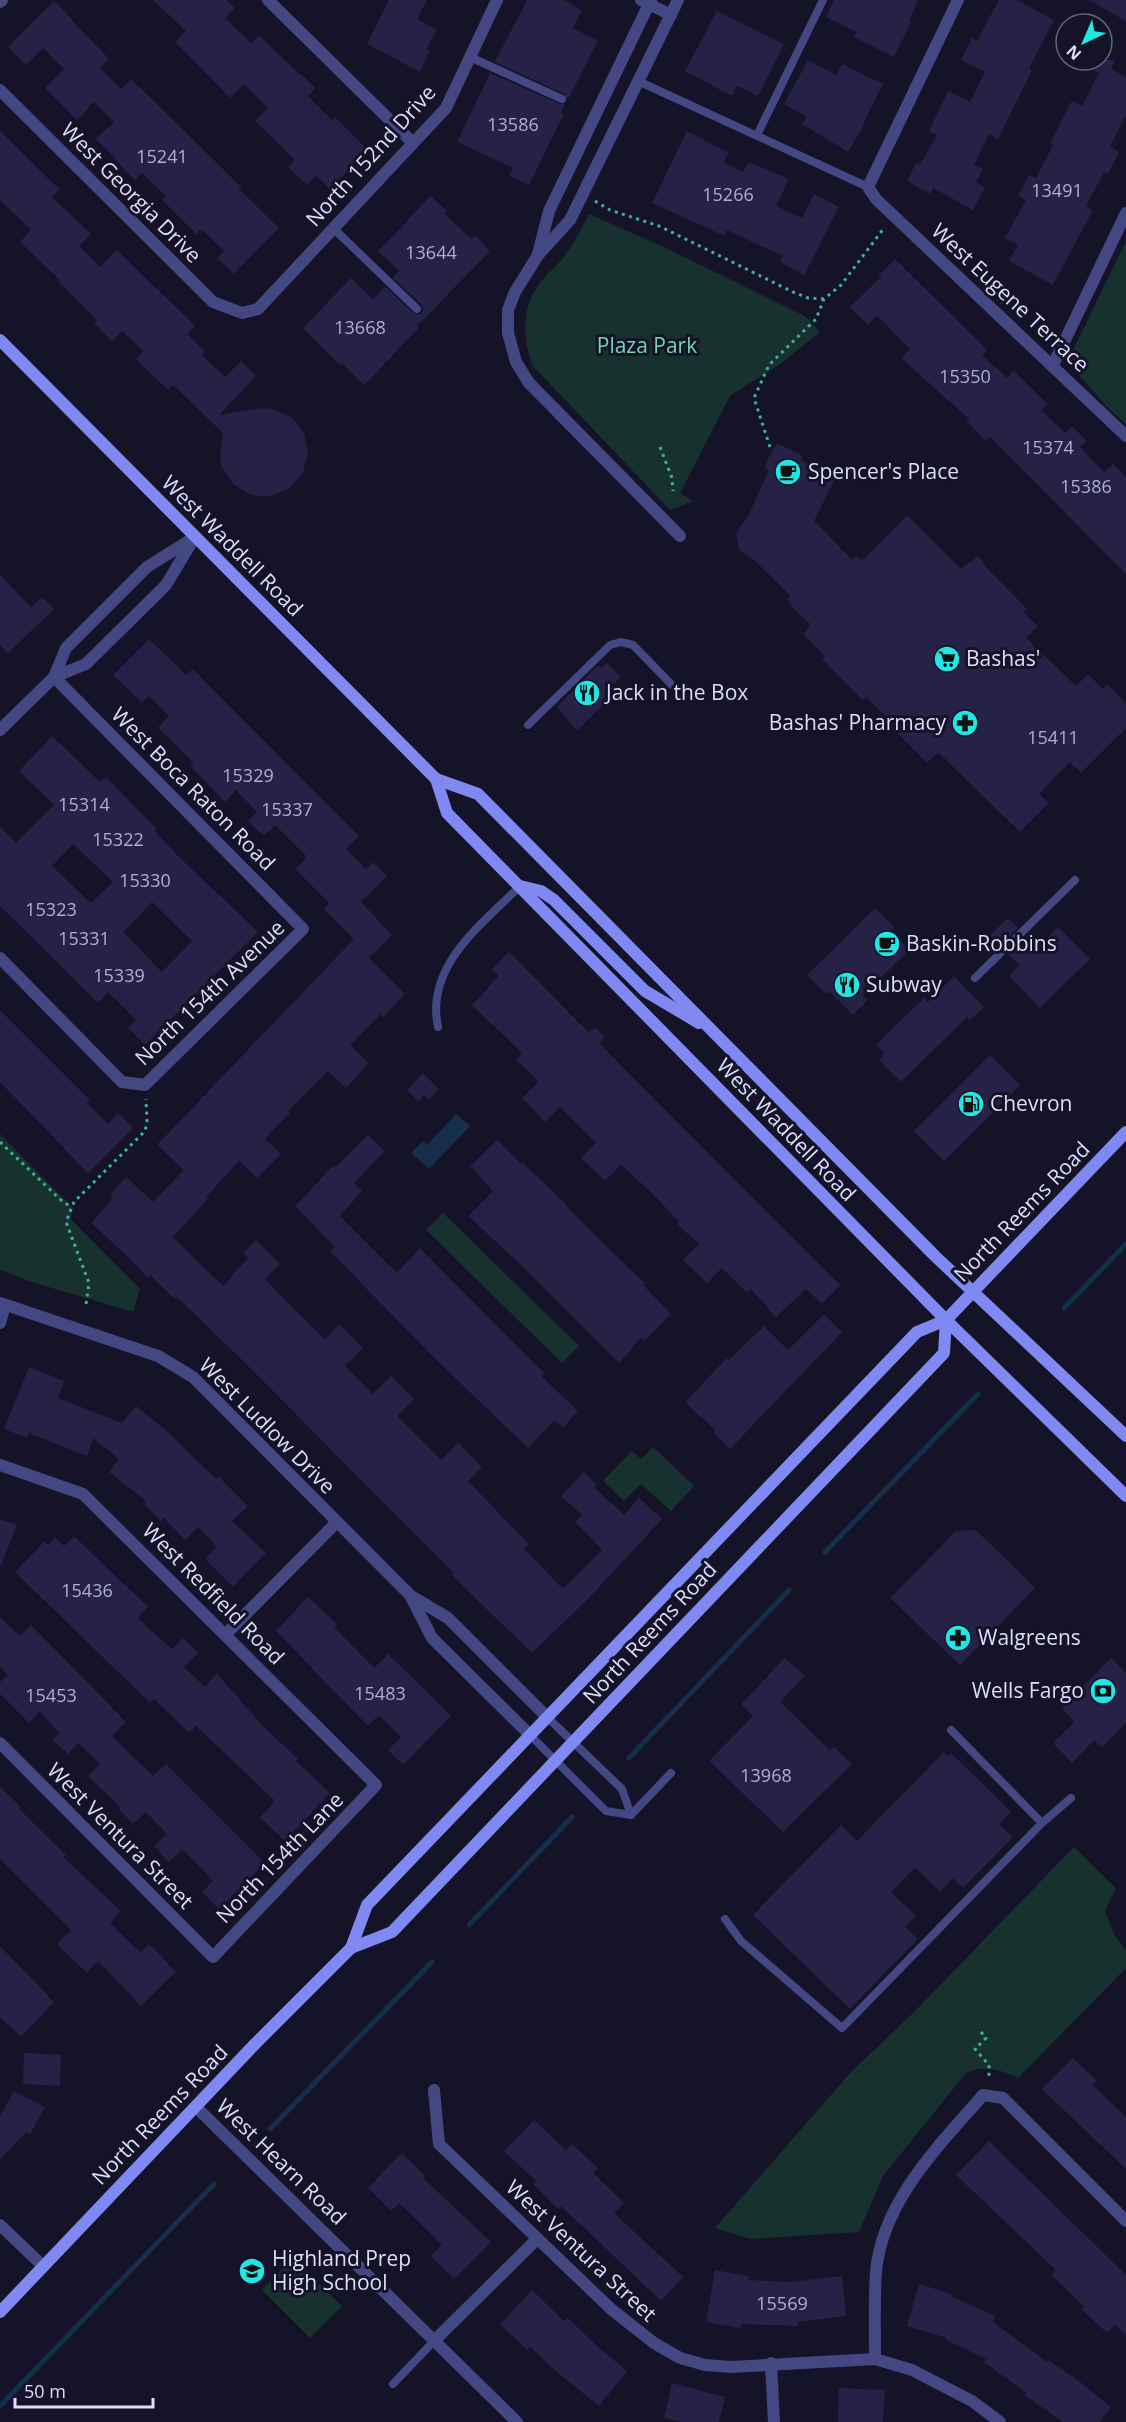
<svg xmlns="http://www.w3.org/2000/svg" width="1126" height="2422" font-family="'Open Sans',sans-serif">
<style>
.green{fill:#17322e}
.water{fill:#152f4b}
.lines{fill:none;stroke-linecap:round;stroke-linejoin:round}
.stream{stroke:#152f4b;stroke-width:5}
.building{fill:#252147;fill-rule:evenodd}
.path{stroke:#3eb09c;stroke-width:3;stroke-dasharray:3 4.5;stroke-linecap:butt}
.service{stroke:#444882;stroke-width:8}
.minor{stroke:#444882;stroke-width:12}
.tertiary{stroke:#444882;stroke-width:12}
.secondary{stroke:#8089f1;stroke-width:12}
.labels{text-anchor:middle;stroke-width:6;stroke-linejoin:round;paint-order:stroke}
.number-label{font-size:18px;fill:#b0afce}
.street-label{font-size:21px;fill:#dedefb;stroke:#151328}
.park-label{font-size:21px;fill:#71d5b1;stroke:#151328}
.poi-label{font-size:21px;fill:#dedefb;stroke:#151328;text-anchor:start}
</style>
<rect width="100%" height="100%" fill="#151328"/>
<g class="green">
<path d="M589,214L666,248L805,316L820,332L780,364L730,396L680,493L693,501L670,510L532,365C522,334 521,304 544,278C551,270 560,263 566,254C575,242 582,227 589,214Z"/>
<path d="M1126,241V424L1109,409L1073,368L1071,354Z"/>
<path d="M0,1134L72,1207L71,1219L140,1289L133,1312L35,1283L0,1270Z"/>
<path d="M443,1213L579,1346L562,1363L426,1230Z"/>
<path d="M653,1447L694,1486L671,1511L641,1484L624,1501L603,1481L632,1451L641,1459Z"/>
<path d="M1074,1847L1116,1888L1105,1911L1114,1934L1126,1951V1968L1018,2078C1000,2070 985,2064 966,2073L883,2176L859,2232L750,2239L715,2228L851,2072L914,2012Z"/>
<path d="M293,2258L342,2306L310,2338L262,2290Z"/>
</g>
<path class="water" d="M456,1114L470,1126L429,1169L411,1153L423,1141L427,1145Z"/>
<g class="lines">
<g class="stream">
<path d="M1064,1308L1126,1244"/>
<path d="M825,1552L978,1394"/>
<path d="M629,1758L789,1590"/>
<path d="M469,1925L572,1817"/>
<path d="M270,2129L432,1962"/>
<path d="M0,2406L214,2184"/>
</g>
</g>
<g class="building">
<path d="M153,0H226L235,8L225,18L251,43L259,35L300,75L301,74L316,88L308,96L332,120L335,117L368,150L330,189L316,176L307,185L288,167L295,160L255,121L268,108L244,84L230,98L175,42L186,31Z"/>
<path d="M389,0H427L417,19L437,30L426,49L430,51L420,72L367,44Z"/>
<path d="M527,0H564L582,10L573,28L598,41L568,99L564,94L495,62Z"/>
<path d="M834,0H918L909,22L911,23L894,57L854,37L856,32L826,17Z"/>
<path d="M999,0H1017L1054,20L1029,68L1032,70L998,139L989,134L974,165L983,169L976,182L985,187L973,210L933,188L930,194L907,181L916,163L920,165L937,135L929,131L948,91L970,102L985,72L961,60L972,38L977,41Z"/>
<path d="M1089,0H1126V21Z"/>
<path d="M54,1L109,59L100,68L121,89L131,79L222,168L241,187L239,189L279,228L234,274L217,258L224,251L201,229L196,234L162,200L166,196L142,173L135,180L96,139L114,122L94,102L77,120L45,88L64,69L43,48L26,65L8,47Z"/>
<path d="M717,11L784,44L758,96L737,86L732,96L685,71Z"/>
<path d="M808,60L836,75L842,64L883,84L864,122L865,123L848,152L802,124L807,117L784,104Z"/>
<path d="M1073,60H1115L1111,69L1126,77V116L1110,146L1119,152L1108,174L1104,172L1086,206L1093,210L1053,285L1009,261L1018,245L1005,238L1026,200L1018,196L1029,175L1036,178L1053,145L1050,143L1072,101L1082,106L1099,73Z"/>
<path d="M490,73L560,104H565L561,112L564,114L529,185L509,176L513,168L457,142Z"/>
<path d="M0,131L59,189L52,197L91,234L79,246L100,267L117,250L195,326L187,334L205,352L202,355L225,377L241,361L256,376L219,415L262,408L272,409L291,417L298,424L304,433L308,453L303,472L290,488L271,496H261L251,495L233,484L222,467L220,457L223,433L173,385L168,390L136,359L143,351L122,331L112,341L94,323L97,320L59,282L60,280L20,242L31,230L0,200Z"/>
<path d="M687,131L729,153L724,162L743,172L749,162L789,179L776,206L802,218L814,194L839,207L804,275L780,262L783,256L727,230L724,236L652,203Z"/>
<path d="M431,196L447,211L445,214L471,239L475,235L490,251L417,326L419,328L364,385L342,363L340,365L303,328L351,278L373,299L385,286L413,313L421,314L423,310L422,305L393,278L399,271L378,251Z"/>
<path d="M895,259L987,350L982,355L1007,378L1014,371L1048,404L1041,410L1065,433L1072,426L1087,441L1080,447L1104,472L1113,464L1126,477V574L990,437L986,441L967,421L969,419L901,358L910,349L877,315L868,325L850,307L881,277L879,275Z"/>
<path d="M777,443L803,456L801,460L836,477L814,521L852,560L856,556L862,561L907,515L961,569L978,556L985,566L1027,609L1023,612L1038,626L1026,638L1076,686L1088,674L1103,689L1107,684L1126,703V728L1081,773L1070,762L1039,794L1049,803L1020,832L938,752L927,763L885,721L888,718L866,697L863,700L822,659L825,656L803,634L811,625L790,605L791,604L787,599L790,595L754,560L739,550L736,533L748,516L769,470L765,468L766,462Z"/>
<path d="M0,575L31,607L42,597L54,609L8,653L0,645Z"/>
<path d="M149,639L186,675L193,669L359,836L346,849L366,869L373,862L387,876L361,902L392,935L369,958L405,994L383,1017L381,1014L350,1045L369,1063L346,1088L328,1071L288,1111L290,1113L265,1139L281,1154L257,1178L239,1161L206,1197L208,1199L173,1237L223,1286L248,1258L243,1253L256,1240L280,1264L265,1279L296,1311L325,1339L339,1324L363,1348L345,1366L373,1394L391,1376L414,1399L397,1416L441,1460L458,1443L482,1467L468,1481L529,1544L524,1549L563,1589L602,1550L575,1522L582,1515L561,1496L584,1472L597,1485L594,1487L624,1515L639,1498L662,1519L590,1597L532,1653L474,1597L451,1574L453,1572L236,1354L177,1297L175,1299L150,1275L148,1278L126,1255L91,1223L113,1198L110,1195L126,1177L153,1202L184,1170L157,1145L354,939L324,909L329,903L295,869L307,857L275,825L264,836L248,821L257,812L236,790L225,802L190,766L194,763L158,728L169,716L149,696L142,703L113,675Z"/>
<path d="M607,663L621,677L608,690L613,695L577,731L557,707L598,665L602,668Z"/>
<path d="M52,736L100,782L106,777L157,829L155,831L177,855L258,932L145,1045L128,1028L136,1020L108,992L98,1003L0,906V827L16,843L54,805L19,771ZM73,844L113,882L91,903L52,866ZM152,902L192,941L162,972L123,932Z"/>
<path d="M875,908L894,927L891,931L909,950L863,995L868,1000L853,1015L829,991L826,994L807,975Z"/>
<path d="M1008,918L1018,928L1000,945L990,935Z"/>
<path d="M1058,927L1090,959L1040,1008L1009,976L1019,965L1008,954L1026,936L1037,948Z"/>
<path d="M509,952L589,1033L595,1027L605,1037L599,1043L840,1285L822,1304L806,1289L776,1317L751,1289L747,1293L722,1268L707,1283L683,1260L699,1244L677,1224L679,1222L651,1192L621,1165L605,1181L581,1158L596,1143L560,1107L545,1122L522,1098L539,1081L516,1060L522,1053L472,1005L499,976L492,969Z"/>
<path d="M954,976L984,1007L970,1020L967,1017L901,1082L879,1060L885,1053L876,1045L924,998L928,1002Z"/>
<path d="M0,1010L90,1100L87,1103L108,1124L118,1113L133,1128L88,1173L0,1082Z"/>
<path d="M990,1055L1020,1085L944,1161L914,1131Z"/>
<path d="M423,1073L439,1089L429,1100L424,1095L418,1101L407,1090Z"/>
<path d="M368,1135L385,1151L354,1183L362,1191L340,1216L397,1273L420,1248L544,1373L541,1376L578,1411L563,1428L554,1420L528,1448L429,1353L330,1251L335,1247L295,1206L334,1165L336,1167Z"/>
<path d="M497,1140L521,1164L522,1162L566,1204L565,1205L645,1284L643,1285L671,1314L644,1341L641,1338L619,1363L521,1265L468,1216L493,1191L470,1166Z"/>
<path d="M824,1314L842,1332L730,1449L713,1432L715,1430L685,1402L727,1358L729,1360L764,1326L788,1350Z"/>
<path d="M29,1367L64,1381L58,1398L122,1423L136,1406L167,1431L216,1479L219,1477L248,1506L232,1521L266,1553L233,1587L205,1559L217,1547L198,1527L185,1540L164,1518L161,1521L144,1504L147,1502L109,1472L119,1459L93,1438L87,1456L29,1433L27,1438L4,1429Z"/>
<path d="M0,1519L17,1525L1,1565H0Z"/>
<path d="M976,1530L1035,1588L960,1665L890,1598L956,1531Z"/>
<path d="M74,1536L148,1607L138,1618L158,1637L172,1649L183,1638L198,1653L184,1667L205,1687L217,1674L262,1725L298,1759L296,1761L330,1793L285,1841L260,1817L275,1801L196,1726L189,1733L154,1699L150,1703L15,1572L44,1542L49,1545L55,1537L64,1546Z"/>
<path d="M308,1597L337,1624L334,1627L374,1668L388,1654L451,1716L403,1765L388,1750L401,1737L379,1715L368,1726L276,1631Z"/>
<path d="M0,1617L20,1636L31,1625L126,1722L112,1736L153,1776L166,1764L265,1863L219,1909L202,1892L213,1881L182,1849L169,1862L154,1846L167,1834L146,1812L133,1824L119,1809L120,1807L88,1776L100,1764L78,1743L68,1754L53,1740L59,1733L40,1711L29,1723L0,1694V1682L8,1675L0,1667Z"/>
<path d="M785,1658L805,1676L780,1702L830,1750L834,1747L852,1764L783,1832L709,1761L753,1716L741,1704Z"/>
<path d="M1111,1658L1126,1673V1723L1102,1748L1094,1740L1072,1763L1053,1743L1075,1721L1062,1709Z"/>
<path d="M944,1752L948,1756L951,1753L1011,1812L999,1824L1013,1837L963,1888L953,1878L940,1892L915,1867L891,1892L916,1916L905,1927L918,1939L850,2009L753,1915L841,1825L857,1841Z"/>
<path d="M0,1787L21,1807L19,1809L66,1855L63,1857L121,1911L110,1923L141,1953L149,1944L176,1972L141,2006L98,1961L87,1973L57,1944L71,1930L0,1859Z"/>
<path d="M0,1946L54,2002L21,2037L0,2017Z"/>
<path d="M24,2053L61,2055L60,2086L23,2084Z"/>
<path d="M1073,2058L1097,2081L1093,2085L1126,2117V2169L1042,2089Z"/>
<path d="M14,2091L45,2107L30,2134L26,2132L0,2159V2116Z"/>
<path d="M534,2120L566,2150L572,2144L598,2168L593,2173L624,2203L614,2213L683,2277L661,2301L561,2206L558,2209L533,2184L536,2181L504,2151Z"/>
<path d="M989,2141L1126,2275V2335L1115,2325L1107,2333L1081,2309L1084,2306L1051,2275L1056,2270L956,2175Z"/>
<path d="M402,2153L425,2176L423,2178L491,2242L454,2279L430,2256L442,2245L399,2203L391,2211L368,2188Z"/>
<path d="M715,2270L749,2276L748,2280L790,2282L842,2276L846,2316L798,2322V2326L741,2324L740,2328L706,2322Z"/>
<path d="M919,2284L952,2294L951,2296L995,2316L993,2322L1047,2362L1048,2360L1080,2382L1111,2407L1100,2422H1063L1024,2395L1026,2393L984,2362L986,2359L946,2340L947,2338L907,2326Z"/>
<path d="M532,2290L564,2321L568,2318L598,2347L627,2371L599,2406L558,2373L530,2347L527,2350L500,2324Z"/>
<path d="M672,2383L725,2397L719,2422H680L664,2418Z"/>
<path d="M839,2388L885,2390L883,2422H838Z"/>
</g>
<g class="lines">
<g class="path">
<path d="M595,201L610,210L659,226L793,292L808,298L824,299"/>
<path d="M660,447L672,478L673,491"/>
<path d="M770,447L754,398L769,365L816,319L824,299L841,285L884,228"/>
<path d="M0,1142L63,1202L72,1207"/>
<path d="M86,1304L89,1283L66,1222L74,1202L145,1131L147,1122L146,1099"/>
<path d="M981,2032L986,2038L975,2049L989,2065V2077"/>
</g>
<g class="service">
<path d="M470,57L562,99"/>
<path d="M638,81L868,187"/>
<path d="M757,135L823,0"/>
<path d="M333,228L417,309"/>
<path d="M528,725L610,645L621,642L633,645L672,685"/>
<path d="M975,978L1075,880"/>
<path d="M438,1027C425,966 481,925 520,886"/>
<path d="M548,1718L622,1789L631,1815"/>
<path d="M531,1736L606,1811L631,1815"/>
<path d="M631,1815L671,1773"/>
<path d="M1042,1823L1071,1798"/>
<path d="M725,1919L741,1941L842,2028L1042,1823L951,1730"/>
<path d="M393,2384L435,2340"/>
</g>
<g class="minor">
<path d="M268,0L413,143"/>
<path d="M641,0L671,15"/>
<path d="M678,0L570,220L538,255L515,292L508,310V333L516,362L529,383L680,536"/>
<path d="M958,0L868,187L876,199L1126,436"/>
<path d="M0,2L2,0"/>
<path d="M0,90L213,302L242,313L258,309L446,108L497,0"/>
<path d="M538,254L549,211L651,0"/>
<path d="M1053,365L1126,213"/>
<path d="M54,677L86,664L166,585L193,540"/>
<path d="M0,730L54,677L66,648L147,567L195,537"/>
<path d="M0,958L122,1082L145,1085L303,929L54,677"/>
<path d="M0,1303L158,1356L193,1377L411,1596L448,1618L548,1718"/>
<path d="M0,1323L5,1305"/>
<path d="M0,1465L83,1494L376,1785L213,1957L0,1743"/>
<path d="M411,1597L432,1638L531,1736"/>
<path d="M226,1634L337,1522"/>
<path d="M434,2090L439,2144L611,2309L654,2343L680,2358L705,2365L731,2367L875,2359L912,2370L972,2401L1000,2422"/>
<path d="M0,2225L43,2266"/>
<path d="M435,2340L537,2239"/>
<path d="M875,2359C875,2330 874,2300 876,2272C882,2201 939,2146 983,2095L1003,2098L1126,2221"/>
<path d="M771,2363L774,2422"/>
</g>
<path class="tertiary" d="M196,2107L517,2422"/>
<g class="secondary">
<path d="M0,340L436,779L447,813L946,1320L1126,1496"/>
<path d="M436,779L478,794L935,1256L1126,1436"/>
<path d="M520,886L541,891L554,900L645,991L699,1023"/>
<path d="M351,1948L367,1905L917,1332L946,1320L1126,1132"/>
<path d="M0,2312L255,2044L351,1948L392,1932L944,1353L946,1320"/>
</g>
</g>
<defs>
<symbol id="cafe-disc" viewBox="-11 -11 22 22"><circle r="9.5" fill="#1fe7e5" stroke="#151328"/><path d="M-5.5-4.5H6V0H3Q3 3.5 0 3.5H-2.5Q-5.5 3.5-5.5 0ZM3-3.2v2h1.7v-2ZM-6 4.5H4V6H-6Z" fill="#111"/></symbol>
<symbol id="supermarket-disc" viewBox="-11 -11 22 22"><circle r="9.5" fill="#1fe7e5" stroke="#151328"/><path d="M-6-5.5h2.5l.6 2H6L4.5 2H-2.5L-4.4-4H-6ZM-1.5 3.2a1.3 1.3 0 1 0 .1 0ZM3 3.2a1.3 1.3 0 1 0 .1 0Z" fill="#111"/></symbol>
<symbol id="restaurant-disc" viewBox="-11 -11 22 22"><circle r="9.5" fill="#1fe7e5" stroke="#151328"/><path d="M-5-6h1v4h1v-4h1v4h1v-4h1v5L-1.5 .5V6h-2V.5L-5-1ZM5-6V6H3V1.5H1.5Q1.5-4 5-6Z" fill="#111"/></symbol>
<symbol id="pharmacy-disc" viewBox="-11 -11 22 22"><circle r="9.5" fill="#1fe7e5" stroke="#151328"/><path d="M-2-6h4v4h4v4h-4v4h-4v-4h-4v-4h4Z" fill="#111"/></symbol>
<symbol id="fuel-disc" viewBox="-11 -11 22 22"><circle r="9.5" fill="#1fe7e5" stroke="#151328"/><path d="M-5.5-6h7V0h2V4h1.3V-2.5L3-4.5l.8-.8L6-3V5H2.5V1h-1V6h-7ZM-4.2-4.7v3.2H.2V-4.7Z" fill="#111"/></symbol>
<symbol id="bank-disc" viewBox="-11 -11 22 22"><circle r="9.5" fill="#1fe7e5" stroke="#151328"/><path d="M-6-4H6V4H-6ZM0-2.3a2.3 2.3 0 1 0 0 4.6a2.3 2.3 0 1 0 0-4.6Z" fill="#111"/></symbol>
<symbol id="school-disc" viewBox="-11 -11 22 22"><circle r="9.5" fill="#1fe7e5" stroke="#151328"/><path d="M0-5L7-2L0 1L-7-2ZM-4 1L0 2.5L4 1V4Q0 6-4 4Z" fill="#111"/></symbol>
</defs>
<g fill-rule="evenodd">
<use href="#cafe-disc" x="773" y="457" width="30" height="30"/>
<use href="#supermarket-disc" x="932" y="644" width="30" height="30"/>
<use href="#restaurant-disc" x="572" y="678" width="30" height="30"/>
<use href="#pharmacy-disc" x="950" y="708" width="30" height="30"/>
<use href="#cafe-disc" x="872" y="929" width="30" height="30"/>
<use href="#restaurant-disc" x="832" y="970" width="30" height="30"/>
<use href="#fuel-disc" x="956" y="1089" width="30" height="30"/>
<use href="#pharmacy-disc" x="943" y="1623" width="30" height="30"/>
<use href="#bank-disc" x="1088" y="1676" width="30" height="30"/>
<use href="#school-disc" x="237" y="2256" width="30" height="30"/>
</g>
<g class="labels">
<g class="number-label">
<text x="513" y="131">13586</text>
<text x="162" y="163">15241</text>
<text x="1057" y="197">13491</text>
<text x="728" y="201">15266</text>
<text x="431" y="259">13644</text>
<text x="360" y="334">13668</text>
<text x="965" y="383">15350</text>
<text x="1048" y="454">15374</text>
<text x="1086" y="493">15386</text>
<text x="1053" y="744">15411</text>
<text x="248" y="782">15329</text>
<text x="84" y="811">15314</text>
<text x="287" y="816">15337</text>
<text x="118" y="846">15322</text>
<text x="145" y="887">15330</text>
<text x="51" y="916">15323</text>
<text x="84" y="945">15331</text>
<text x="119" y="982">15339</text>
<text x="87" y="1597">15436</text>
<text x="380" y="1700">15483</text>
<text x="51" y="1702">15453</text>
<text x="766" y="1782">13968</text>
<text x="782" y="2310">15569</text>
</g>
<g class="street-label">
<text transform="translate(371 156) rotate(-48)" y="7">North 152nd Drive</text>
<text transform="translate(131 193) rotate(45)" y="7">West Georgia Drive</text>
<text transform="translate(1010 298) rotate(43)" y="7">West Eugene Terrace</text>
<text transform="translate(232 546) rotate(45)" y="7">West Waddell Road</text>
<text transform="translate(193 789) rotate(45)" y="7">West Boca Raton Road</text>
<text transform="translate(210 993) rotate(-44)" y="7">North 154th Avenue</text>
<text transform="translate(786 1130) rotate(46)" y="7">West Waddell Road</text>
<text transform="translate(1022 1212) rotate(-46)" y="7">North Reems Road</text>
<text transform="translate(267 1426) rotate(45)" y="7">West Ludlow Drive</text>
<text transform="translate(213 1594) rotate(45)" y="7">West Redfield Road</text>
<text transform="translate(650 1633) rotate(-47)" y="7">North Reems Road</text>
<text transform="translate(120 1836) rotate(45)" y="7">West Ventura Street</text>
<text transform="translate(280 1858) rotate(-46)" y="7">North 154th Lane</text>
<text transform="translate(160 2115) rotate(-46)" y="7">North Reems Road</text>
<text transform="translate(281 2162) rotate(44)" y="7">West Hearn Road</text>
<text transform="translate(581 2251) rotate(43)" y="7">West Ventura Street</text>
</g>
<g class="park-label">
<text x="647" y="353">Plaza Park</text>
</g>
<g class="poi-label">
<text x="808" y="479">Spencer's Place</text>
<text x="966" y="666">Bashas'</text>
<text x="606" y="700">Jack in the Box</text>
<text x="946" y="730" text-anchor="end">Bashas' Pharmacy</text>
<text x="906" y="951">Baskin-Robbins</text>
<text x="866" y="992">Subway</text>
<text x="990" y="1111">Chevron</text>
<text x="978" y="1645">Walgreens</text>
<text x="1084" y="1698" text-anchor="end">Wells Fargo</text>
<text x="272" y="2266">Highland Prep<tspan x="272" dy="24">High School</tspan></text>
</g>
</g>
<g transform="translate(1084 42) rotate(224)"><circle r="28" fill="#151328" stroke="#65647c" stroke-width="1.5"/>
<path d="M0-4.5L10 22L0 15L-10 22Z" fill="#1fe7e5"/>
<text y="-9" font-size="16" font-weight="bold" text-anchor="middle" fill="#dedefb">N</text>
</g>
<path d="M15 2398v9h138v-9" fill="none" stroke="#dedefb" stroke-width="3"/>
<text x="24" y="2398" font-size="18" fill="#dedefb" stroke="#151328" stroke-width="4.5" paint-order="stroke">50 m</text>
</svg>
